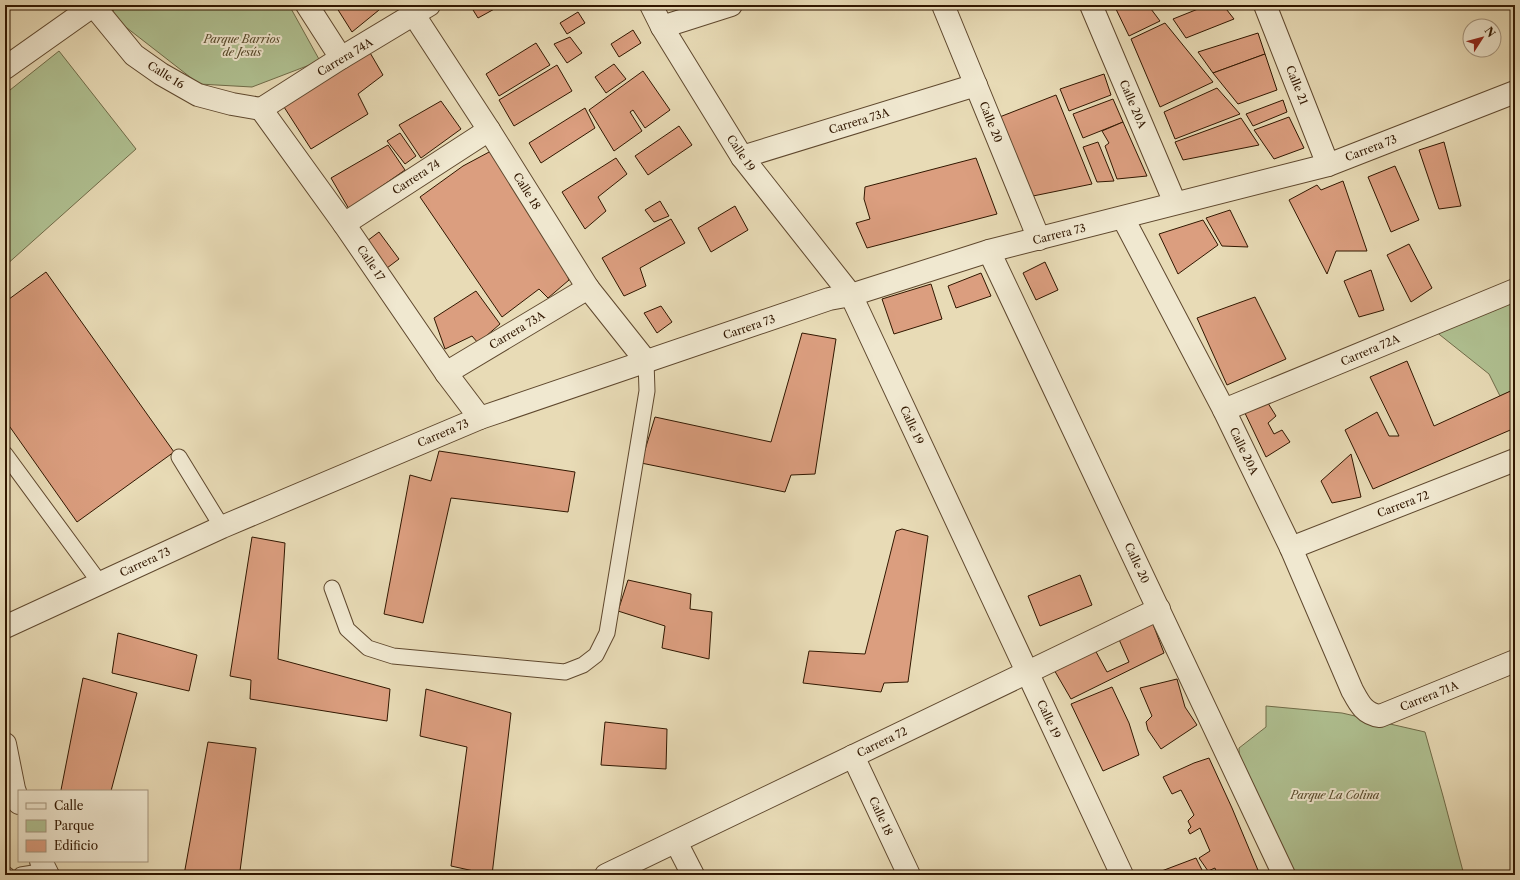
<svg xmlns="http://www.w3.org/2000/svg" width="1520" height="880" font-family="'Libre Caslon Text',serif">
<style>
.green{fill:#b0c192;stroke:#706c49}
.building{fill:#db9e7f;stroke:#311700}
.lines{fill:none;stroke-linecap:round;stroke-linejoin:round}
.service-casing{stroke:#5f482e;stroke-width:17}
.minor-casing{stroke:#5f482e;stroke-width:24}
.tertiary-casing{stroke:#5f482e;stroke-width:24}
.service{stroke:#f0e8d0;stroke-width:15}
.minor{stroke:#f0e8d0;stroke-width:22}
.tertiary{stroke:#f0e8d0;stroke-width:22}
.labels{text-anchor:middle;stroke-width:4;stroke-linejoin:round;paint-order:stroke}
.park-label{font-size:11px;font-style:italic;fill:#574a2c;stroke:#f0e8d0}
.street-label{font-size:11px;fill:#311700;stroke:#f0e8d0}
</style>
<rect width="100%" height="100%" fill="#e8dbb6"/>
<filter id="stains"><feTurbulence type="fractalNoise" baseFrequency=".005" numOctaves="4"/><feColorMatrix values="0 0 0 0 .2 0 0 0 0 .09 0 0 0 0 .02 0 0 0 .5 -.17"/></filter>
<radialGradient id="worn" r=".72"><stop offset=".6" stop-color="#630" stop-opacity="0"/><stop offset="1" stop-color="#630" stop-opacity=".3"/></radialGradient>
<g class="green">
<path d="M120,5H289L320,61L252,87L199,84L109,14Z"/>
<path d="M59,51L136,149L5,266V94Z"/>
<path d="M1515,296V389L1500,396L1489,374L1435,331Z"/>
<path d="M1266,706L1342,713L1425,732L1443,796L1464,875H1284L1240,783L1239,748L1266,727Z"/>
</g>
<g class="building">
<path d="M335,5H376L379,10L352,32Z"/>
<path d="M470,5H497L498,7L478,18Z"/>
<path d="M1114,5H1148L1160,21L1129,36Z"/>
<path d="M1208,5H1223L1234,19L1186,38L1173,19Z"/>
<path d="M578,12L585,23L567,34L560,23Z"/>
<path d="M1165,23L1213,82L1160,107L1131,39Z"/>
<path d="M633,30L641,43L619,57L611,44Z"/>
<path d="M1258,33L1265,54L1213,73L1198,52Z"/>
<path d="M570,37L582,53L567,63L554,44Z"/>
<path d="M536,43L550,65L499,96L486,74Z"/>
<path d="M369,51L383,75L358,94L368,114L311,149L284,107Z"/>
<path d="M1265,54L1277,90L1238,104L1213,73Z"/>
<path d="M614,64L626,79L606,93L595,77Z"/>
<path d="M557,65L572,91L514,126L499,100Z"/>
<path d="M643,71L670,110L645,128L633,110L630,112L642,131L614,151L589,110Z"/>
<path d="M1104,74L1111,95L1069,111L1060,89Z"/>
<path d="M1217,88L1240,114L1175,139L1164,112Z"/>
<path d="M1056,95L1092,184L1033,196L997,118Z"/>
<path d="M1113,99L1123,122L1083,138L1073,114Z"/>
<path d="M1283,100L1287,112L1253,126L1246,114Z"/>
<path d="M441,101L461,129L421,158L399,125Z"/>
<path d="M585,108L595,128L541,163L529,143Z"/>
<path d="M1289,117L1304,148L1274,159L1254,130Z"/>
<path d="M1241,118L1259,145L1183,160L1175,142Z"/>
<path d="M1123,122L1147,176L1117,179L1105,146L1109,143L1102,131Z"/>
<path d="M679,126L692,145L648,175L635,156Z"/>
<path d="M400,133L416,156L405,164L387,141Z"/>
<path d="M1098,142L1114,181L1097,182L1083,147Z"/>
<path d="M1444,142L1461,206L1439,209L1419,150Z"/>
<path d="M388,145L405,170L349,209L331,178Z"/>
<path d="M491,151L552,238L569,280L548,298L539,289L502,317L420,197L463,166Z"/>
<path d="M616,158L627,174L598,197L606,211L585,229L562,192Z"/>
<path d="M976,158L997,214L867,248L856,223L870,219L864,199L865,187Z"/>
<path d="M1395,166L1419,220L1391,232L1368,177Z"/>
<path d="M1343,181L1367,251H1336L1327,274L1289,200L1317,185L1321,190Z"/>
<path d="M660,201L669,216L654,222L645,210Z"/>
<path d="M735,206L748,230L711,252L698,228Z"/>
<path d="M1230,210L1248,247L1222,246L1206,218Z"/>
<path d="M671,219L685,243L640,268L646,286L624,296L602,258Z"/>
<path d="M1203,220L1218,245L1178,274L1159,234Z"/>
<path d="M379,232L399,259L387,268L367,241Z"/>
<path d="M1409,244L1432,288L1411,302L1387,255Z"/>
<path d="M1045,262L1058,290L1036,300L1023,273Z"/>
<path d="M1371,270L1384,310L1359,317L1344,281Z"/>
<path d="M46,272L174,452L77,522L5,420V302Z"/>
<path d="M981,273L991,296L956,308L948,286Z"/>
<path d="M931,284L942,319L894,334L882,299Z"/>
<path d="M476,291L500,324L478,343L472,336L445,349L434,318Z"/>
<path d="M1255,297L1286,359L1227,385L1197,318Z"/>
<path d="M661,306L672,322L657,333L644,313Z"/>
<path d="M802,333L836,339L815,474L791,475L785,492L641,463L655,417L771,442Z"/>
<path d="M1407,361L1434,426L1515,389V428L1373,489L1345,430L1377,412L1389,436H1399L1370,377Z"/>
<path d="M1266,400L1276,416L1268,423L1274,434L1282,430L1290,442L1266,457L1243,409Z"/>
<path d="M439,451L575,472L568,512L451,498L423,623L384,614L410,475L431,481Z"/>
<path d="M1351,454L1361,497L1332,503L1321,481Z"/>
<path d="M902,529L928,536L908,682L884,683L881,692L803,683L809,651L865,654L896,531Z"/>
<path d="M252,537L285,543L278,659L390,689L387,721L250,699L251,680L230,676Z"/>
<path d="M1080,575L1092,605L1040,626L1028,596Z"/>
<path d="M628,580L691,594L690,609L712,612L709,659L662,648L665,626L618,611Z"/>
<path d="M1151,619L1164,653L1071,699L1053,668L1094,648L1107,672L1129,662L1117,635Z"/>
<path d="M118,633L197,655L189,691L112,673Z"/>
<path d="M83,678L137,693L111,791H64L61,790Z"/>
<path d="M1177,679L1185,707L1197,725L1161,749L1148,730L1146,722L1152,716L1140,688Z"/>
<path d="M1112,687L1129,723L1139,755L1103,771L1071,704Z"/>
<path d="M426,689L511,713L492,875L451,866L467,747L420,736Z"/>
<path d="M605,722L667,729L666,769L601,765Z"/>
<path d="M208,742L256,748L240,871L260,875H184Z"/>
<path d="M1209,758L1232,808L1260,875H1217L1215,868L1208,871L1199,858L1210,851L1200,828L1190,834L1188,830L1191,827L1188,821L1194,815L1181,790L1172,794L1163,777L1194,763Z"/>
<path d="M1196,858L1203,872L1199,875H1151Z"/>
</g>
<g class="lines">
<defs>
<g id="service">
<path d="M5,454L100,583"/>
<path d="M179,457L222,527"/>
<path d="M332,588L347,629L368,648L393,656L565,672L583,665L596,655L607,633L647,391L646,361"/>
<path d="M5,875H7"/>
<path d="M21,875L46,871"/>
</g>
<g id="minor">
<path d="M93,5L134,55L161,74L198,95L232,104L261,109"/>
<path d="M307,5L341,58"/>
<path d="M651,5L662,27L742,157L851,295L1122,875"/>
<path d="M943,5L1039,239"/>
<path d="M1091,5L1175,203"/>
<path d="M1265,5L1328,165"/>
<path d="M414,15L489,130L588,288L646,361"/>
<path d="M662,27L731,5"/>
<path d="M5,68L94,5"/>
<path d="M261,109L344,224L446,373L480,418"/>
<path d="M261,109L341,58L429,5"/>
<path d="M742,157L976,85"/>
<path d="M1123,218L1224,410L1291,548L1352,690C1359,703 1364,714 1380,716L1515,661"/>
<path d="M344,224L489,130"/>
<path d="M989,251L1284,875"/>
<path d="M446,373L588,288"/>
<path d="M1224,410L1515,290"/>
<path d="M1291,548L1515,460"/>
<path d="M5,627L222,527L480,418L829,299L851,295L989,251L1328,165L1515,92"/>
<path d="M853,756L909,875"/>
<path d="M676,842L693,875"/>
<path d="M606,875L1159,609"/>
</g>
<g id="tertiary">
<path d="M5,744L14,789L19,803"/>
<path d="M41,861L48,875"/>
</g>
</defs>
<use href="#service" class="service-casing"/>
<use href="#minor" class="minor-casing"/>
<use href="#tertiary" class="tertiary-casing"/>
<use href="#service" class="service"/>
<use href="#minor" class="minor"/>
<use href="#tertiary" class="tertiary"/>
</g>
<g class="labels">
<g class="park-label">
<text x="242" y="43">Parque Barrios<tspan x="242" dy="13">de Jesús</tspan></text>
<text x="1335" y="799">Parque La Colina</text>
</g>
<g class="street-label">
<text transform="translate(345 57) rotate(-31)" y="4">Carrera 74A</text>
<text transform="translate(166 75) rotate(32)" y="4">Calle 16</text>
<text transform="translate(1297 85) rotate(68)" y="4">Calle 21</text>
<text transform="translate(1133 104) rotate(67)" y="4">Calle 20A</text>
<text transform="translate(859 121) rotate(-17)" y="4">Carrera 73A</text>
<text transform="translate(991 122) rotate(68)" y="4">Calle 20</text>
<text transform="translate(1371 148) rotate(-21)" y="4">Carrera 73</text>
<text transform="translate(741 153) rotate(56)" y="4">Calle 19</text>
<text transform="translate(416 177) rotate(-33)" y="4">Carrera 74</text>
<text transform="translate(527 191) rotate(58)" y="4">Calle 18</text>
<text transform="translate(1059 234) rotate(-14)" y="4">Carrera 73</text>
<text transform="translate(371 263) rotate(56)" y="4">Calle 17</text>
<text transform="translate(749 327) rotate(-19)" y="4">Carrera 73</text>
<text transform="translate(517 330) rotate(-31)" y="4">Carrera 73A</text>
<text transform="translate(1370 350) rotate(-23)" y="4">Carrera 72A</text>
<text transform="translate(912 425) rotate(65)" y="4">Calle 19</text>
<text transform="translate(443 433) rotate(-23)" y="4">Carrera 73</text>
<text transform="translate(1244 451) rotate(64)" y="4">Calle 20A</text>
<text transform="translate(1403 504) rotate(-21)" y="4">Carrera 72</text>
<text transform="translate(145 562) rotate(-25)" y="4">Carrera 73</text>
<text transform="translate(1137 563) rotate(65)" y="4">Calle 20</text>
<text transform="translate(1429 696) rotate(-22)" y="4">Carrera 71A</text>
<text transform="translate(1049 719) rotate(65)" y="4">Calle 19</text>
<text transform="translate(882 742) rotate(-26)" y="4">Carrera 72</text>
<text transform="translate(881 816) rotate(65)" y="4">Calle 18</text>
</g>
</g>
<rect width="1520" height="880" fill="none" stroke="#e8dbb6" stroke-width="20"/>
<rect x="6" y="6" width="1508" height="868" fill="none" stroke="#311700" stroke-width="2"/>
<rect x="10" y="10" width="1500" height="860" fill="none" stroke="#311700"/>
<rect x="18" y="790" width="130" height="72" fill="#f0e8d0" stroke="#a4947d"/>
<rect x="26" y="803" width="20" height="6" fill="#f0e8d0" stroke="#a4947d"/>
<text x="54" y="810" font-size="12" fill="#311700">Calle</text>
<rect x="26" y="820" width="20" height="12" fill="#b0c192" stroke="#a4947d"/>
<text x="54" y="830" font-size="12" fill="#311700">Parque</text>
<rect x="26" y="840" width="20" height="12" fill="#db9e7f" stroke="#a4947d"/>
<text x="54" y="850" font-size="12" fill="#311700">Edificio</text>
<g transform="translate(1482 38) rotate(54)"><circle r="19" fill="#f0e8d0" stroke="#a4947d"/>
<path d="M0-3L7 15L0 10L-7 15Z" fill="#8f2418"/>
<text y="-6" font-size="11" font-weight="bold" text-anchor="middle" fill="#311700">N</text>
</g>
<rect width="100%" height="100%" filter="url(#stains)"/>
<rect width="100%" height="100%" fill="url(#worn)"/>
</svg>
